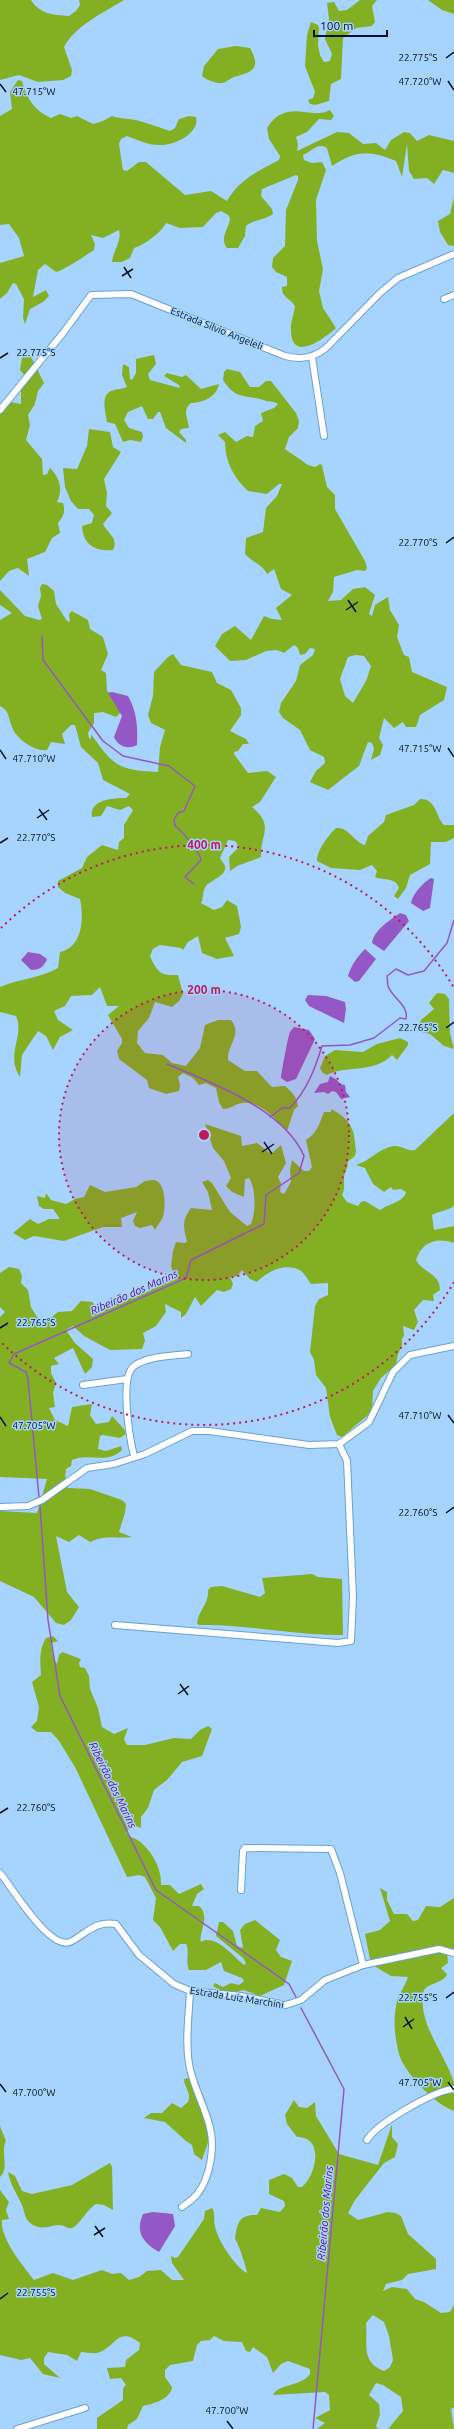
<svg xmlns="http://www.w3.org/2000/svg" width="454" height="2429" font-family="Ubuntu,sans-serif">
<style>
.forest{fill:#83b023;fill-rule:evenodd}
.water{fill:#9358c5}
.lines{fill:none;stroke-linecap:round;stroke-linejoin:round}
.stream{stroke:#9358c5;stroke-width:1.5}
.minor-casing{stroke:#68a1d3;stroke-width:8}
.minor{stroke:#fff;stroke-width:6}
.ticks{fill:none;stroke:#001124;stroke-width:1.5}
.ring{fill:none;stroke:#c2185b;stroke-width:2;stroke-dasharray:2 4}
.labels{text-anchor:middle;stroke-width:3;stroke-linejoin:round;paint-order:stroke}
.street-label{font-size:10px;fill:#001124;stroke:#a6d4fe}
.water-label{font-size:11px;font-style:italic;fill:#620796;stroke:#a6d4fe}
.ticks-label{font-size:10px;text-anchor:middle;fill:#001124;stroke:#a6d4fe;stroke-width:3;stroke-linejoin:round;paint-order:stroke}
.centre{fill:#c2185b;stroke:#a6d4fe;stroke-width:2}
.ring-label{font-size:12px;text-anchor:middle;font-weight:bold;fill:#c2185b;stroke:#a6d4fe;stroke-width:3;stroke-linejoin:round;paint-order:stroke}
</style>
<rect width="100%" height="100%" fill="#a6d4fe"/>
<g class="forest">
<path d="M0,0H31C40,14 53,15 69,16L76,11L80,5L79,0H124C103,13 76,25 64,47L72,70L71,76L63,80L38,82L19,75L0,80Z"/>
<path d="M360,0H377L372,6L375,22L372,26L356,28L343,38L341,79L331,84L329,101L315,105L310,104L308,100L313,98L315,92L305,66L307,35L311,22L318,25L319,28L318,45L320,55L324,62L330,61L332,54L325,39L329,19L327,3L334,2L339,11L347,10Z"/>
<path d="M428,0H454V14L442,10Z"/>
<path d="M236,46L250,48C261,68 254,72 234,77C230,78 227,82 223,83C217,84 206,80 202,76L204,66L218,49Z"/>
<path d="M18,80L22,81C27,99 34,110 51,118L60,114L71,118L77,116L93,124L103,121L112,116C120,119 127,118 136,120C148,123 158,127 170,131L175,128L179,119L189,116L196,117C200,133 175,145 161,145C150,146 138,140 127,136L121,139L119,144L123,170L127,171L139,162H146L185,195L211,191L227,201C239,180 258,171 279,160L280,156L269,139L267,128C287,97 310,121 330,110L334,116L331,120L319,119L307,132L296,137L298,144L297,151L337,132L349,133L363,144L376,143L385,150L391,140L404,132L410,133L417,141L429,135L454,141V173L443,170L434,184L427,178L414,179L409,171L407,144L402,177L396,161C369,150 357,150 332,166L327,148C317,142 312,152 303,155L304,160L312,163L322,162L326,170L316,200L317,241L323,269L319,291L323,308L336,328C326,337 292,364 291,331C290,323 294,314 295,306C290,298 281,297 282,287L287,286V277L276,272L272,267L273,258L285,246L286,210L298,180V176L296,175L262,189L261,196L272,209L273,214C265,220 255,219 246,226L245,236L238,248H227C219,238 229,229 230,218L228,215L221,211L216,213L203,227L180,228L166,223C161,233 144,245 134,248L130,258L122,262H112C113,251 122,241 119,230L103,238L91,235L95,244L94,250C88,254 61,272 56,272L45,264L38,270L33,297L46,290L49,296L43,302L30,309L25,324L23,318L24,299L16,284L13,283L7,293L0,299V263L24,256L19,238L9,224L0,225V116L12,109L10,92Z"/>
<path d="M454,197V246H453L448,245L440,232L438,221L450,214Z"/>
<path d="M23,353L31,357L44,383L38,391L35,404L28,415L30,425L26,440L42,459L43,475L47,474L50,468C60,478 63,489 57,502L63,503C66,511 63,517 58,523L60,533L52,538L45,552L27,559L29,576L18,568L9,571L0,581V405L10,398L11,402L21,404V389L28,379L20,370Z"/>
<path d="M154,355L156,364L148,374L150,380L180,388L179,385L164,376L167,373L182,377L186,375L201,389L219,384C217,397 202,403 191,403C182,410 188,418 189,428L181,429L179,432L186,440V443L166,428L160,412H158L153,419H148L142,406L128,412L124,420L129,428L142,432L143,437L141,442L130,440L123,442L115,424L107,422C106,413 100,396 111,391C116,389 122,389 127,387L122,375L123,364L129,367L130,379L132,380L136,373V359Z"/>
<path d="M227,369L240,372L250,387H259L266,381H271L296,413L299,421L298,428L289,437L285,449L308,465L315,467L320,464L322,465L327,487L335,495V509L365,561L367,568L365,571L357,570L334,577L333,592L328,601L341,600L353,589L365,587L375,595L369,614L372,616L375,605L388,597L390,610L399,625L397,637L404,655L409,657L412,672L447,687L444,700L420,715L416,727H406L403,722L394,728L384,718L379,738L383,745L380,755L371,760L374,749L372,743L368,742L359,766L328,790L310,782L316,771L325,763L324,757L310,750L300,730L283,718L279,712L281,703L296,681L300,665L313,655L315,649L310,648L305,654L300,655L298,648L294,645L284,653L277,650L266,651L246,660L230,661L215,646L222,634L235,626L251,640L264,616L272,619L282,620L276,608L292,595L281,589L274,569L267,574C263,565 252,562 245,554L246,538L263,532L266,508L277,496L282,484H279L267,494L248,491C234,478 225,462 225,442L218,435L225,432L236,442L247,436L253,437L255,426L263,421L261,413L274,408L278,404C274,401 270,402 266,401C247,394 236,401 223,380L224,372ZM356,655L364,656L371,666L366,681L353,703L345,696L340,679L348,657Z"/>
<path d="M89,429L110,432L113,447L121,452L104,479L107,493L106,506L112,513L103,524C107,533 119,538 113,550C96,552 83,545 82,526L92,523L94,515L89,509H78L71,501L65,487L63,468L77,469L87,446Z"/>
<path d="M42,584L47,585L54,591L56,604L67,621L70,622L69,614L72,611L88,620L90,629L103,637L108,654L101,670L106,673L107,691L117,698L120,713L116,717L103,712L94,713V723L88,733L89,738L91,739V734C114,767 119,770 158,772L160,747L165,730L151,723L148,715L153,696L154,672L168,657L173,654L181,665L212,672L217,683L231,690L241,708V715L230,731L246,739L249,744H243L238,751L234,752V754L248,773L267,771L276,777L260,802L252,807C275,826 260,834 261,857L237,866L230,871L229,857L239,847L235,841L228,840L220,858C221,861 224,863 225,866C228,875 209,881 206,886C202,891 204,898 201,903L214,910L222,907L227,900L237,906L241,927L239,934L225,938L234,956L217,959L202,953L198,936L188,942L183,950L181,948L160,945L153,949L150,956C157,972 161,976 178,975L183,994L179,1001L172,1007L155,1002L149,1018L138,1031L137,1043L145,1053L163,1055L172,1063L186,1066L200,1048L205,1025L218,1020H231C243,1035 227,1044 228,1060L245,1071H257L272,1087L285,1086C292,1092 297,1097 298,1106L294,1110L287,1131C275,1119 261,1101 242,1103C235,1104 231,1109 223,1109L219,1102L216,1088L206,1083L199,1085L193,1078L183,1073L178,1077L180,1085L179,1091L166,1094L149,1088L147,1080L119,1059L117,1051L122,1043V1039L108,1015L119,1006H107L100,987L92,995L71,996L65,1006L54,1011L58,1020L73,1030L60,1037L53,1050L46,1036L38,1031L22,1055L20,1077C5,1054 25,1036 16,1016L0,1012V987C19,979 41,978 58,968L60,952C83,947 84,917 80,899L65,893L58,887V881L82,868L87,857L102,845L118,850L119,842L124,838V825L133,810L129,806L120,810L107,806L101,816L92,817C89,799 114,798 126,798L130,794L103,780L98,763L81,747L75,725H71L62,734L65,744L51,742L47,750C35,752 16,739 12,727C8,718 10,711 0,706V620L12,613L0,605V590L25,616L39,620L42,619L38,606L41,596L40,588Z"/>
<path d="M420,799C436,798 436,817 444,825H454V838L446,842H431L430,864L410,875L406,888L398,899L394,896L399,888C396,877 384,881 375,877L377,871L372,865L360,870L331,868L317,861C317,850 328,836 336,828C349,827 354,842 365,845L368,836L384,822L386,815L414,805Z"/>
<path d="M437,993L445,994L449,999L450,1033L454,1049L444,1046L430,1034L417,1031L421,1020L434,1009L429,1003Z"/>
<path d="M400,1038L408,1042V1045L397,1060L392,1055C374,1074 345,1065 327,1075L323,1073L320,1068L325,1056L335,1050L363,1052L377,1044Z"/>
<path d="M331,1109C346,1117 354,1125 355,1143C355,1146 357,1152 355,1155C354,1158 350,1159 348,1162C348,1168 344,1173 344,1178C344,1185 345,1189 342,1195L347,1202L358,1206L361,1202L365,1201L380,1210C388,1204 404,1202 406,1192L401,1189L393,1190L391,1187L384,1192L373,1184L365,1168L356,1165C370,1161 379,1148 394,1146C402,1145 408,1152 415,1150L454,1113V1206C447,1211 439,1211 432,1215L434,1230L454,1226V1243C436,1237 422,1242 416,1260C423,1273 440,1273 440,1290L433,1295L434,1301L423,1300L414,1310L418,1322L414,1330L403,1326L404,1336L402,1339V1345L398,1354L396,1365L381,1378L373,1391L372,1409L368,1415L342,1437L337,1435L330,1417L326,1388L316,1375L314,1360L310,1352L315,1306L319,1299L328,1295V1283L311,1284C308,1280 305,1274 301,1271C287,1262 267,1271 257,1282L250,1279L242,1270L237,1276L230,1277L233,1284L231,1289L224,1292L217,1290L201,1306L195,1297L186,1314L181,1318V1312L165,1304L166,1312L156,1326L143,1333L145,1341L142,1349L110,1350L84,1336L73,1326L66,1330L75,1343L93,1359L92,1367L85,1374L73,1348L54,1358L59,1364L51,1366V1373L56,1383L53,1393L55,1407L49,1408L55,1420L68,1426L72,1407L92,1404L90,1415L96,1424L109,1422L112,1416L124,1429L126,1434L120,1438L103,1435L100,1436L98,1449L106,1451L121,1446L122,1450C106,1465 90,1452 72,1460L71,1466L66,1469L65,1480L68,1488L90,1489L122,1500L126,1504L125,1513L119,1532L132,1537C114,1539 108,1534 90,1542L79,1535L69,1542L56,1536L67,1592L79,1607L71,1620L64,1625L56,1623L34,1597L0,1581V1511L37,1513L47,1479L0,1477V1317L5,1312L0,1307V1273L9,1267L19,1269L22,1276L21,1283L28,1290L31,1307L42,1325L58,1312L72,1311L81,1301L92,1302L102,1313L115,1300C138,1301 154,1286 175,1278L171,1266L173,1251L176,1242L185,1243L187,1241C183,1227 182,1220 191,1208L212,1210L208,1192L202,1182L208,1180L212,1183L230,1212L247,1226L251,1224C256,1212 256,1188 249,1178L245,1179L244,1197L232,1192L226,1186L231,1178L224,1161L213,1148L205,1124L241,1136L242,1146L257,1143L271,1154L281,1145L286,1163L278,1177L281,1183L280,1192L284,1194L291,1182L290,1170L292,1160L304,1171H309L312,1167L306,1140C318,1132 319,1124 324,1112H331Z"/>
<path d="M154,1180C166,1182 166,1207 163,1217C161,1221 157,1226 155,1230L152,1225L140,1228L135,1226L133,1221L137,1212L121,1218L122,1227H103L64,1241L34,1236L25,1240L13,1233L30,1219L38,1224L49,1219H60L53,1209H44L39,1206L37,1196L45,1198L46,1193L51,1200L66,1204L75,1199L84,1197L90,1185L105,1192L136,1187L145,1181Z"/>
<path d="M312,1574L318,1577L342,1579L343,1635C295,1636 247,1624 199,1625L197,1623C199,1609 209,1604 208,1590L211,1587L222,1586L260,1597L265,1593L262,1578Z"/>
<path d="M53,1636L58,1641L51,1643L53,1657L57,1664L59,1655L62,1652L81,1659L79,1663L80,1667L85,1668L89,1676L90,1689L98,1708L102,1727L114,1734L128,1728L124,1739L127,1745H145L174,1738L191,1739L200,1730L208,1726L212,1729L202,1756L182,1762L167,1780L154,1790L148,1808L141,1817V1828L133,1825L126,1832C129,1838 134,1837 139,1841C152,1851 162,1869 161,1885H170L179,1894L201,1884L204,1889L197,1894L192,1906H199C211,1916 198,1935 201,1942C215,1933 234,1957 244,1965L246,1963L243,1958L216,1936L219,1922H223L233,1931L237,1946L243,1948L240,1930L245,1924L255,1920L280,1940L276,1950L281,1957L292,1961L284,1985L260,1996L243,1990L234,1993L221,1991L213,1986L215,1983L223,1987L231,1983L239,1985L244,1981L242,1978L224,1971L221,1962L206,1970H189C185,1961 190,1951 186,1944H180L173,1951L160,1927L153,1920L156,1898L145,1877L139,1875L127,1877L75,1767L59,1741L51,1732H37L31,1727L37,1721L39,1707L32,1682L41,1675C40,1662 39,1649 46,1638Z"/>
<path d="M380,1888L387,1892V1900L394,1914H407L413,1921L418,1920L426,1906L440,1907L454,1898V1951L447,1953L448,1963L441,1968L447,1974C443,1985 424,1982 423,1994C419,2026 445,2053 454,2083C454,2091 454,2102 454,2111C436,2105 404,2073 399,2054C395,2038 393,2023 396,2006C397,1996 405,1987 408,1977L391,1976L371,1964L365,1934L380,1930L390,1921Z"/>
<path d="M189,2078C206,2089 211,2116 209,2135C209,2143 204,2152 202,2160L194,2154L192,2145L186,2141L165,2122L144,2118L151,2113H162L172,2103L181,2108L188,2102C192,2093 184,2087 184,2079Z"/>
<path d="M294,2100L299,2107L307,2108L315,2102L316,2116L339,2154L378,2165L392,2124V2137L398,2144L395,2157L384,2163L355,2200L348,2213L358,2220L388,2212L395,2213L401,2216L408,2234L436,2259V2269L408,2274L402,2280L386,2284L383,2291L392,2287L407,2289L415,2299L424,2302L441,2313L450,2312L454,2305V2407L451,2409L454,2429H388L403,2411L401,2397L383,2385L376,2383L369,2395L379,2404L380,2415L376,2426L378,2429H317L325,2423L315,2418L330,2410L329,2395L325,2392L273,2395C279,2383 301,2387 310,2374V2369L288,2361L281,2364L273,2373L267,2357L253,2347L250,2352L246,2351L242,2342L224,2341L214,2336L210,2340L201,2341L197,2345L193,2361L170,2365L165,2370V2377L172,2387C171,2399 153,2404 143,2406L137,2419L128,2425L127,2429H97V2418L123,2400V2388L126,2385L121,2378L110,2379L107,2368L125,2367L126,2360L139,2350L140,2343C117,2325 116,2348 97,2353C92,2354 86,2352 81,2352L77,2361L67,2355L48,2352L44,2358V2364L60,2378L43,2374L30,2358L21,2360L0,2355V2190L9,2202L6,2210L9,2219L2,2220C0,2239 24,2267 34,2280L53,2273L73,2280L102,2270L112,2274L121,2273L129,2280L139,2277L147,2271L161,2270L172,2280H184L172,2263L171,2256L175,2258L178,2257L204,2219L205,2211L212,2208C216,2213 213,2220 215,2226C217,2239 235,2267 247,2273C247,2269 238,2242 235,2239C237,2223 239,2214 257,2215L261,2208L280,2212L285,2206L284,2201L269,2194V2180L284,2174L292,2178L298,2187H302C316,2175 325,2137 297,2137L287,2124L285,2115ZM373,2315L384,2322L389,2336L393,2360L390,2367L384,2371C360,2362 368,2343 366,2323Z"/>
<path d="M0,2126L6,2141C0,2152 10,2168 0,2177Z"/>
<path d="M110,2163L112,2167L113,2210L104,2205L96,2204C87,2209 79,2226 72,2228C68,2229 64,2225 59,2225C53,2225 45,2229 38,2227C23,2222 26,2213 21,2203C16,2192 10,2184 8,2172L15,2176L22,2191L32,2194L72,2185Z"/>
</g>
<g class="water">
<path d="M112,692L128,696C137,712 138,728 137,745C127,750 118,746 114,737L122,716L108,693Z"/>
<path d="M431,878L434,879L430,908L423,911L411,903C413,893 423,883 431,878Z"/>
<path d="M400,913L406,915L409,921L384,951L372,943C373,931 391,919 400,913Z"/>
<path d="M365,949L376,959L359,981L355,982L348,976C351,965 358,956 365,949Z"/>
<path d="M28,952L40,954L47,959C44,967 39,970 31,970L21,960Z"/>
<path d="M308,995L326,996L345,1002L346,1009L344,1023L309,1006L305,1000Z"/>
<path d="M294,1027L309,1030L315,1039L296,1079L287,1082L281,1078C281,1075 288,1036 290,1032C291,1030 293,1029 294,1027Z"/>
<path d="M330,1076L337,1080L340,1084L345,1085L346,1092L350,1097L341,1099L336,1092L332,1091L328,1094L324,1092L314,1093L320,1084L328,1082Z"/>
<path d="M153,2212L173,2214L175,2226L159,2252C143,2243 135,2232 143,2214Z"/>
</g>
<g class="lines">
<g class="stream">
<path d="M42,636L43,660L103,741L123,756L169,766L195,786L184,811L178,813L174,820L175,826C182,831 200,852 201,860L185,877L194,884"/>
<path d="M270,1117L282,1108H290C307,1090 315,1069 322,1046L350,1045L374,1038L400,1018L406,1019C409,1005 392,998 388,986C387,983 388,979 387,976L396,969L408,975L424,971L447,943L454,920"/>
<path d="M39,1497L28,1379L26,1372L9,1363L14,1354L186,1278L191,1260L264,1224L266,1195L299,1173L304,1156C284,1109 212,1083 167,1064"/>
<path d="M40,1506L48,1620L60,1696L156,1890L289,1984L297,1999"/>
<path d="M301,2008L344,2089L313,2429"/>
</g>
<defs>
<g id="minor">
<path d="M444,299L454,295"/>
<path d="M312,357L324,436"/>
<path d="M0,410L63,333L91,295L131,294L285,356C300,360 314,358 326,348L380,293L398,278L454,254"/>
<path d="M83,1385L127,1379"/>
<path d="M134,1456C130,1440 119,1377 134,1366C148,1356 171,1356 188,1354"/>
<path d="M0,1507L28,1506L42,1500L87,1468L114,1464L145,1454L192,1431H209L309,1445L339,1444L369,1422L393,1372L410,1355L454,1346"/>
<path d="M115,1625L338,1643L351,1641L353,1597L347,1461L339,1444"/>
<path d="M0,1873C12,1887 51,1954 72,1941C88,1932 95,1921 116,1924L139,1955L174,1984L190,1991L241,1996L286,2005L301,2000L325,1980L363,1965L439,1949L454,1953"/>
<path d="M241,1890L243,1851L245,1848L331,1849L340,1873L363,1965"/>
<path d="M367,2140C376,2124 435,2090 454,2089"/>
<path d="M182,2207C187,2203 194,2199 198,2193C210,2177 215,2148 210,2128C205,2106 193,2087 189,2064C185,2040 189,2015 190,1991"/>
<path d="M17,2429L85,2408"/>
</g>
</defs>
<use href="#minor" class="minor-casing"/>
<use href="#minor" class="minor"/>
</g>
<path class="ticks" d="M446,58L454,52M448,81L454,90M0,84L6,92M124,267L131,278M122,276L133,269M0,358L8,353M446,543L454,537M348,600L356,612M346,610L358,602M448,748L454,757M0,750L6,759M39,809L47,820M37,818L49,810M0,843L8,838M446,1028L454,1022M264,1142L272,1154M262,1152L274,1144M0,1328L8,1323M448,1415L454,1423M0,1417L6,1426M446,1513L454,1507M180,1684L188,1695M178,1694L189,1686M0,1813L8,1808M446,1998L454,1992M405,2017L412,2029M403,2027L414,2019M448,2082L454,2090M0,2084L6,2092M95,2226L103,2237M94,2235L105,2228M0,2299L8,2293M227,2421L233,2429"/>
<circle cx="204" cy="1135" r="145" fill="#c2185b" fill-opacity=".12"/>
<g class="ring">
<circle cx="204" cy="1135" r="145"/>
<path d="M454 1282A290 290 0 0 1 1 1342M1 928A290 290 0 0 1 454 988"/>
</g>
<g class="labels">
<g class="street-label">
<text transform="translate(217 328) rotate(22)" y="4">Estrada Silvio Angeleli</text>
<text transform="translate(237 1997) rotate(9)" y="4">Estrada Luiz Marchini</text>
</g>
<g class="water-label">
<text transform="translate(134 1292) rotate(-24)" y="4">Ribeirão dos Marins</text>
<text transform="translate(113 1785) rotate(64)" y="4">Ribeirão dos Marins</text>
<text transform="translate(325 2213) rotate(-85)" y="4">Ribeirão dos Marins</text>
</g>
</g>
<g class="ticks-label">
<text x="418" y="61">22.775°S</text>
<text x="420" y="85">47.720°W</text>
<text x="34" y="95">47.715°W</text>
<text x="36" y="356">22.775°S</text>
<text x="418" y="546">22.770°S</text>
<text x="420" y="752">47.715°W</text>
<text x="34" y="762">47.710°W</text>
<text x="36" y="841">22.770°S</text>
<text x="418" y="1031">22.765°S</text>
<text x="36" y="1326">22.765°S</text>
<text x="420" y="1419">47.710°W</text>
<text x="34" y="1429">47.705°W</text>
<text x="418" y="1516">22.760°S</text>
<text x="36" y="1811">22.760°S</text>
<text x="418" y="2001">22.755°S</text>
<text x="420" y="2086">47.705°W</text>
<text x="34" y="2096">47.700°W</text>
<text x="36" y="2296">22.755°S</text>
<text x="227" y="2414">47.700°W</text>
</g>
<circle cx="204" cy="1135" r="6" class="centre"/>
<g class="ring-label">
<text x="204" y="849">400 m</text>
<text x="204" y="994">200 m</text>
</g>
<path d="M314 30v6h73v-6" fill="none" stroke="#001124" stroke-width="2"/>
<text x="320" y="30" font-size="12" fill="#001124" stroke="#a6d4fe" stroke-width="3" paint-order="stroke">100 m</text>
</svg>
